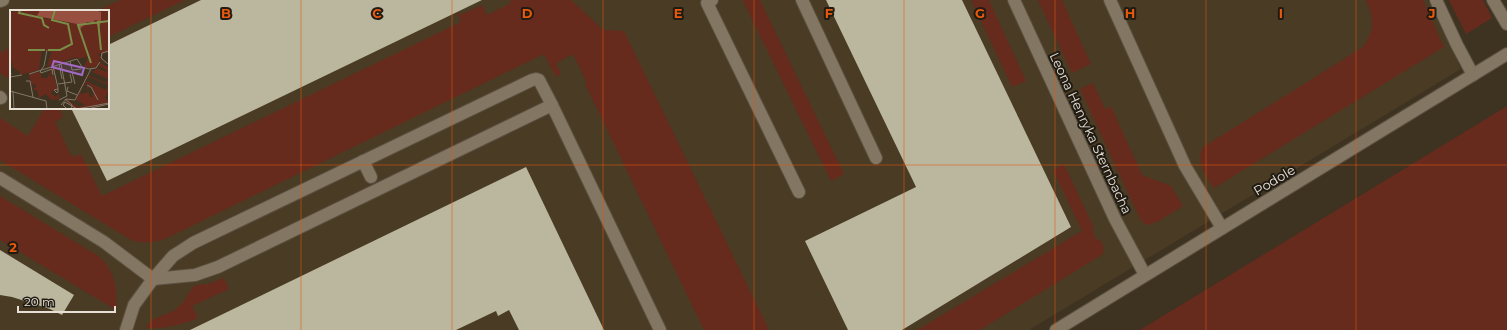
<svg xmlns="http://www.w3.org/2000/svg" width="1507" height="330" font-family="Montserrat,sans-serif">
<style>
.built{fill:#4a3b24;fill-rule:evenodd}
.green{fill:#672b1d}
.building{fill:#bab79e}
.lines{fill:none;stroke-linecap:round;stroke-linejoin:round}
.lane-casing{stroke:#5b5141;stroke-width:14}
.street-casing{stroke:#5b5141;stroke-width:14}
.lane{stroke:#837662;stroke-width:12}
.street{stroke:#837662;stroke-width:12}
.grid{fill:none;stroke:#e8590c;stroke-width:1;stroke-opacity:0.55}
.labels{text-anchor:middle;stroke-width:4;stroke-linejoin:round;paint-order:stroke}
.street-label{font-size:13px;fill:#e7e0d5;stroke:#201b13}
.inset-river{fill:none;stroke:#7a8e47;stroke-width:2}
.inset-road{fill:none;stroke:#827868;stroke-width:1}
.view{fill:#a16bc7;fill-opacity:0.15;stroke:#a16bc7;stroke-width:2}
.inset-edge{fill:none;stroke:#e7e0d5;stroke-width:2}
.grid-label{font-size:13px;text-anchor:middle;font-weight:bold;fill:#e8590c;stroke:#201b13;stroke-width:4;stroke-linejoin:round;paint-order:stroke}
</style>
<rect width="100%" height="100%" fill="#3e3220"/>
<path class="built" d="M0,0H1428L1461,69L1029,330H0ZM11,11H108V108H11Z"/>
<g class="green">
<path d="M120,0H185L108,37V11H97Z"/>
<path d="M451,0H452L460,15L482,5L487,15L511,3L510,0H571L603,30L624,31L769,330H704L585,84L587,83L573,54L556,63L561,74L556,77L544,54L165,239C153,243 143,244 131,240L0,160V118L28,136L45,108H59L63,117L55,122L72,157L81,154L102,196L461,22Z"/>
<path d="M745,0H760L844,174L831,181L743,1Z"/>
<path d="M971,0H989L1026,81L1012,87Z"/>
<path d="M1038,0H1062L1091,64L1072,73Z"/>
<path d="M1366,0H1423L1444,47L1214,188C1206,175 1195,163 1203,147L1363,47C1375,30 1374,18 1366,0Z"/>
<path d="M1449,0H1483L1492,18L1466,34Z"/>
<path d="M11,47V80L0,73V53Z"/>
<path d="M1093,83L1105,109L1111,106L1142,175L1171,186L1183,206L1157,222L1147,225L1141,221L1080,89Z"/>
<path d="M1507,106V330H1140L1504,108Z"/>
<path d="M1064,164L1094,228L1092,229L1096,240L1100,239C1102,243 1105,248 1103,254L980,330H917L1082,231L1053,170Z"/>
<path d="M0,196L90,251C112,261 119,287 116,310L0,240Z"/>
<path d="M224,278L229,289L192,306L198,318C182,325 162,330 145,327L152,320L175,310L184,301L192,288L196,285L208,284Z"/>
</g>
<g class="building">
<path d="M201,0H482L107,181L71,108H108V45Z"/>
<path d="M826,0H962L1071,227L902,330H848L805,241L916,187Z"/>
<path d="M526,167L604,330H519L509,310L498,316L496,311L456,330H190Z"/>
<path d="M0,250L74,295L62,315L50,309L12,297L0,295Z"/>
</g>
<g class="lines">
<defs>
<g id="lane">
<path d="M712,0L707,3L799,192"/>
<path d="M802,0L876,158"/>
<path d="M1110,0L1185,166L1222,228"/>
<path d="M1436,0L1457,45L1473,75"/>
<path d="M1493,0L1507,24"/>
<path d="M0,1L3,0"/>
<path d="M0,97L1,98"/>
<path d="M363,161L371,177"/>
<path d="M0,178L104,242L153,279L134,305L126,330"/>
<path d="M153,279L195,275L218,267L552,105L660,330"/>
<path d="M153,279L173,256L193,243L532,80L536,79L539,80L552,105"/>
</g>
<g id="street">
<path d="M1014,0L1115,219L1145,275"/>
<path d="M1056,330L1507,54"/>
</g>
</defs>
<use href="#lane" class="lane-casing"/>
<use href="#street" class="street-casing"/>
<use href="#lane" class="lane"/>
<use href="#street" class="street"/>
</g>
<path class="grid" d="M151,0V330M301,0V330M452,0V330M603,0V330M754,0V330M904,0V330M1055,0V330M1206,0V330M1356,0V330M0,165H1507"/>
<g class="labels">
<g class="street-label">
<text transform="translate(1091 133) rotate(65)" y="5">Leona Henryka Sternbacha</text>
<text transform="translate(1274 180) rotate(-31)" y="5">Podole</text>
</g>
</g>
<g transform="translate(10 10)">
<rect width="99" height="99" fill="#3e3220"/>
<path d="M0,0H8V3L9,0H30L28,7L67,14L69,20L77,12L83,13L85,10H91V2L71,0H99V42L93,43L92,47L93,51L97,54L94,53L91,50V43L88,44L90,47L89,54L84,58L74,57L78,46L69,49L66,47L37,57L41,42L32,40L29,60L10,65V62L2,57L3,52L0,55V2H5ZM91,53L99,58V80L95,88L99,92L92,96L64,99L56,89L64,91L58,90L68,97L75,95L66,90L74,73L76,75L73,76L70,84L79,82L78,81L77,76L81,77L82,82L81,77L78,78L80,87H83L82,83L85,85L80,75L74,72L76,71L96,80L98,75L79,67L76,70L81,63L80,66L96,73L98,69L82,62L88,58L96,62L97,60L89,56ZM49,56L39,66H44L47,78V81L43,80L41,83L46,87L49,83V89L41,90L36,84L29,88L27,80H22L26,77L25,74L21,75L19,64L30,62L32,68H37L43,57Z" fill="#672b1d"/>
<path d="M30,0L88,1L91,2V11L89,18L86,12L89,11L85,10L83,13L77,12L69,20L67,14L27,6Z" fill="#985140"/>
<path class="inset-river" d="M10,0L9,3L32,8L34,15L39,18M72,0H87M88,11L91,40M18,40H35M38,40H50L62,34L58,14L42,10L45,0M81,53L68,15L99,11"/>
<path class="inset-road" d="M60,51L62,60L71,59M49,54L52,69M98,54L91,48L92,43L99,41M43,56L48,78V82L47,83L44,80L48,79M30,60L31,63L42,59L43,65M31,60L34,56L37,40M62,62L65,74M1,63L0,67L12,65M19,64L67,49L72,57L79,59L86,58L90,52M16,71H20L23,87M48,74L62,72L60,64M77,75L81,77L88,90M58,77L57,81L67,85M0,81L36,91L37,99M3,81L4,99M55,89L62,95L61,99M49,90L57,86L51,54M51,95L56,89L65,90L81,59M6,99H36M57,99L53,95L55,92L67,99L99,93M77,99L99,94"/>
<path class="view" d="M44,51L74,58L72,65L42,57Z"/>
<rect width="99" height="99" class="inset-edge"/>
</g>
<g class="grid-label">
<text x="226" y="18">B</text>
<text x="377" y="18">C</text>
<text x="527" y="18">D</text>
<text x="678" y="18">E</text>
<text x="829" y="18">F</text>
<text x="980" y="18">G</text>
<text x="1130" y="18">H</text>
<text x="1281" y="18">I</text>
<text x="1432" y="18">J</text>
<text x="13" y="252">2</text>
</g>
<path d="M18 306v6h97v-6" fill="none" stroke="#e7e0d5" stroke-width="2"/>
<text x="24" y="306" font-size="12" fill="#e7e0d5" stroke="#201b13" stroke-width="3" paint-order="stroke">20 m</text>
</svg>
